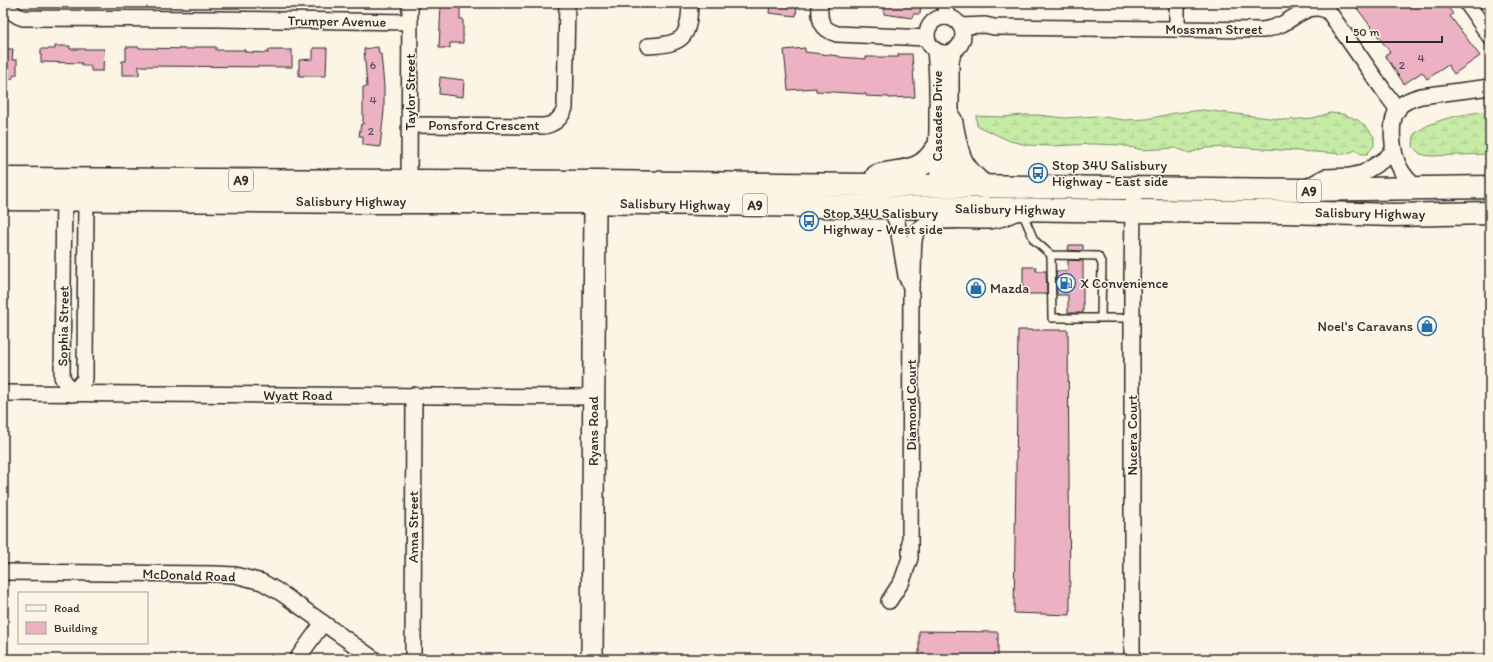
<svg xmlns="http://www.w3.org/2000/svg" width="1493" height="662" font-family="Itim,sans-serif">
<style>
.wetland{fill:url(#wetland-marsh);stroke:#788b68}
.building{fill:#ecb2c3;stroke:#2b2b2b}
.lines{fill:none;stroke-linecap:round;stroke-linejoin:round}
.lane-casing{stroke:#2b2b2b;stroke-width:10}
.street-casing{stroke:#2b2b2b;stroke-width:18}
.secondary-casing{stroke:#2b2b2b;stroke-width:24}
.primary-casing{stroke:#2b2b2b;stroke-width:25}
.lane{stroke:#fcf5e5;stroke-width:7}
.street{stroke:#fcf5e5;stroke-width:15}
.secondary{stroke:#fcf5e5;stroke-width:21}
.primary{stroke:#fcf5e5;stroke-width:22}
.labels{text-anchor:middle;stroke-width:3;stroke-linejoin:round;paint-order:stroke}
.number-label{font-size:12px;fill:#5b4d51}
.shield{fill:#fcf5e5;stroke:#6a6863;stroke-width:1}
.shield-label{font-size:13px;font-weight:bold;fill:#2b2b2b}
.street-label{font-size:14px;fill:#2b2b2b;stroke:#fcf5e5}
.poi-label{font-size:14px;fill:#2b2b2b;stroke:#fcf5e5;text-anchor:start}
</style>
<defs>
<pattern id="wetland-marsh" width="20" height="14" patternUnits="userSpaceOnUse"><rect width="20" height="14" fill="#c6eba5"/><path d="M1 5h8M5 5V1M11 12h8M15 12V8" fill="none" stroke="#aaca8e"/></pattern>
</defs>
<rect width="100%" height="100%" fill="#fcf5e5"/>
<filter id="ink" filterUnits="userSpaceOnUse"><feTurbulence type="fractalNoise" baseFrequency=".025" numOctaves="2"/><feDisplacementMap in="SourceGraphic" scale="8" xChannelSelector="R" yChannelSelector="G"/><feConvolveMatrix kernelMatrix="1 2 1 2 8 2 1 2 1" color-interpolation-filters="sRGB"/></filter>
<g filter="url(#ink)">
<g class="wetland">
<path d="M1203,110L1286,120L1313,118L1330,113L1343,114L1358,120L1369,130L1374,137V146L1367,154H1361L1356,150L1346,154L1231,147L1204,148L1190,153L1175,148L1143,150L1120,145L1094,144L1050,146L1027,145L1010,141L977,126L976,116L1003,117L1022,115H1038L1065,118L1097,116L1124,120L1147,119L1175,113Z"/>
<path d="M1490,110V154L1430,156L1420,154L1413,147L1414,134C1436,117 1464,115 1490,110Z"/>
</g>
<g class="building">
<path d="M441,3H460V19H463V43H450V48H439Z"/>
<path d="M770,3H797L796,16L769,13Z"/>
<path d="M884,3H921L920,14H913L912,18L884,14Z"/>
<path d="M1353,3H1445L1453,14L1450,16L1480,56L1454,74L1448,65L1427,79L1422,72L1404,84L1385,55L1390,52Z"/>
<path d="M55,46H70V49H104L103,71H91V66H82V63L41,62V49H55Z"/>
<path d="M126,47H139V48L194,49V47H216V50H245V52L268,53V50H292V67L139,66V75H122V61H126Z"/>
<path d="M378,47L379,54H381L384,86V111L380,147L363,145V136H359L361,124H363V87H367L364,49Z"/>
<path d="M313,48H327L326,76H299V60L313,59Z"/>
<path d="M805,48V52L839,56V57L866,59V57H899L898,54H912L915,97L889,98V97L866,96V94L816,91V88L788,90L784,50Z"/>
<path d="M3,49H13L12,60H17V75H14L12,79H3Z"/>
<path d="M440,77L464,80L463,97L439,94Z"/>
<path d="M1069,245H1083V251L1068,250Z"/>
<path d="M1068,260L1083,261V313H1068V295H1057L1056,271H1068Z"/>
<path d="M1023,267H1036V271H1046L1047,294H1023Z"/>
<path d="M1018,330H1068L1070,615L1014,613Z"/>
<path d="M919,631L998,632V659H919Z"/>
</g>
<g class="lines">
<defs>
<g id="lane">
<path d="M1022,212L1034,240L1051,255L1098,256L1102,264L1101,317"/>
<path d="M1051,255L1052,318H1132"/>
</g>
<g id="street">
<path d="M6,3C10,11 15,16 23,18L219,19L410,22"/>
<path d="M820,3C819,19 820,29 837,34L927,38"/>
<path d="M945,3L946,17"/>
<path d="M1467,3L1490,37"/>
<circle cx="945" cy="35" r="18"/>
<path d="M961,26L985,25L994,27L1263,30C1269,29 1276,27 1282,24C1296,17 1313,0 1329,12L1384,91L1398,110"/>
<path d="M1177,29V3"/>
<path d="M648,46C684,44 689,38 690,3"/>
<path d="M935,51C938,76 937,102 937,127C937,151 931,165 944,187L951,175V62L953,52"/>
<path d="M410,125L544,126C555,124 561,119 565,108L567,3"/>
<path d="M409,181L410,3"/>
<path d="M1305,188L1325,177L1350,176L1363,173L1385,159L1393,151"/>
<path d="M1417,188C1411,183 1405,177 1401,170C1392,155 1387,118 1401,105C1407,100 1414,98 1421,96L1490,87"/>
<path d="M64,190L62,377L72,394L85,379L86,190"/>
<path d="M889,207L897,222L906,276L911,287L910,558L902,581L889,601"/>
<path d="M912,282C915,268 911,244 916,233C925,215 972,222 989,221C999,220 1007,217 1015,213"/>
<path d="M3,393L593,397"/>
<path d="M3,572L215,574L235,575L262,582L281,593L374,659"/>
<path d="M297,659L323,623"/>
<path d="M413,659L414,395"/>
<path d="M1132,659V278L1133,211"/>
</g>
<path id="secondary" d="M592,659L595,203"/>
<g id="primary">
<path d="M951,121C958,154 957,166 985,187"/>
<path d="M877,176C902,169 919,175 935,151"/>
<path d="M3,179L596,182L1302,190L1490,187"/>
<path d="M3,199L373,202H580L1133,211L1285,212L1394,215L1490,213"/>
</g>
</defs>
<use href="#lane" class="lane-casing"/>
<use href="#street" class="street-casing"/>
<use href="#secondary" class="secondary-casing"/>
<use href="#primary" class="primary-casing"/>
<use href="#lane" class="lane"/>
<use href="#street" class="street"/>
<use href="#secondary" class="secondary"/>
<use href="#primary" class="primary"/>
</g>
</g>
<defs>
<symbol id="bus-ring" viewBox="-11 -11 22 22"><circle r="9.5" fill="#fcf5e5" stroke="#1f6fb2" stroke-width="1.5"/><path d="M-5-6H5V4H4V6H2V4H-2V6H-4V4H-5ZM-3.5-4V0h7V-4ZM-3.5 1.2v1.5H-2V1.2ZM2 1.2v1.5H3.5V1.2Z" fill="#1f6fb2"/></symbol>
<symbol id="fuel-ring" viewBox="-11 -11 22 22"><circle r="9.5" fill="#fcf5e5" stroke="#1f6fb2" stroke-width="1.5"/><path d="M-5.5-6h7V0h2V4h1.3V-2.5L3-4.5l.8-.8L6-3V5H2.5V1h-1V6h-7ZM-4.2-4.7v3.2H.2V-4.7Z" fill="#1f6fb2"/></symbol>
<symbol id="shop-ring" viewBox="-11 -11 22 22"><circle r="9.5" fill="#fcf5e5" stroke="#1f6fb2" stroke-width="1.5"/><path d="M-5-2.5h2.3a2.7 3.5 0 0 1 5.4 0H5L5.5 6h-11ZM-1.5-2.5h3a1.5 2.3 0 0 0-3 0Z" fill="#1f6fb2"/></symbol>
</defs>
<g fill-rule="evenodd">
<use href="#bus-ring" x="1027" y="162" width="22" height="22"/>
<use href="#bus-ring" x="798" y="210" width="22" height="22"/>
<use href="#fuel-ring" x="1055" y="272" width="22" height="22"/>
<use href="#shop-ring" x="965" y="277" width="22" height="22"/>
<use href="#shop-ring" x="1416" y="315" width="22" height="22"/>
</g>
<g class="labels">
<g class="number-label">
<text x="1421" y="62">4</text>
<text x="373" y="69">6</text>
<text x="1402" y="69">2</text>
<text x="373" y="104">4</text>
<text x="371" y="135">2</text>
</g>
<g class="shield">
<rect x="229" y="169" width="24" height="22" rx="3"/>
<rect x="1297" y="180" width="24" height="22" rx="3"/>
<rect x="743" y="194" width="24" height="22" rx="3"/>
</g>
<g class="shield-label">
<text x="241" y="185">A9</text>
<text x="1309" y="196">A9</text>
<text x="755" y="210">A9</text>
</g>
<g class="street-label">
<text transform="translate(337 21) rotate(1)" y="5">Trumper Avenue</text>
<text x="1214" y="34">Mossman Street</text>
<text transform="translate(410 92) rotate(-90)" y="5">Taylor Street</text>
<text transform="translate(937 116) rotate(-90)" y="5">Cascades Drive</text>
<text x="484" y="130">Ponsford Crescent</text>
<text x="351" y="206">Salisbury Highway</text>
<text transform="translate(675 204) rotate(1)" y="5">Salisbury Highway</text>
<text transform="translate(1010 209) rotate(1)" y="5">Salisbury Highway</text>
<text transform="translate(1370 213) rotate(1)" y="5">Salisbury Highway</text>
<text transform="translate(63 326) rotate(-89)" y="5">Sophia Street</text>
<text x="298" y="400">Wyatt Road</text>
<text transform="translate(911 405) rotate(-90)" y="5">Diamond Court</text>
<text transform="translate(593 431) rotate(-90)" y="5">Ryans Road</text>
<text transform="translate(1132 435) rotate(-90)" y="5">Nucera Court</text>
<text transform="translate(413 527) rotate(-90)" y="5">Anna Street</text>
<text transform="translate(189 575) rotate(2)" y="5">McDonald Road</text>
</g>
<g class="poi-label">
<text x="1052" y="170">Stop 34U Salisbury<tspan x="1052" dy="16">Highway - East side</tspan></text>
<text x="823" y="218">Stop 34U Salisbury<tspan x="823" dy="16">Highway - West side</tspan></text>
<text x="1080" y="288">X Convenience</text>
<text x="990" y="293">Mazda</text>
<text x="1413" y="331" text-anchor="end">Noel's Caravans</text>
</g>
</g>
<rect width="1493" height="662" fill="none" stroke="#fcf5e5" stroke-width="16"/>
<rect x="8" y="8" width="1477" height="646" fill="none" stroke="#2b2b2b" stroke-width="1.5" filter="url(#ink)"/>
<rect x="18" y="592" width="130" height="52" fill="#fcf5e5" stroke="#a8a49b"/>
<rect x="26" y="605" width="20" height="6" fill="#fcf5e5" stroke="#a8a49b"/>
<text x="54" y="612" font-size="12" fill="#2b2b2b">Road</text>
<rect x="26" y="622" width="20" height="12" fill="#ecb2c3" stroke="#a8a49b"/>
<text x="54" y="632" font-size="12" fill="#2b2b2b">Building</text>
<path d="M1347 36v6h95v-6" fill="none" stroke="#2b2b2b" stroke-width="2"/>
<text x="1353" y="36" font-size="12" fill="#2b2b2b" stroke="#fcf5e5" stroke-width="3" paint-order="stroke">50 m</text>
</svg>
